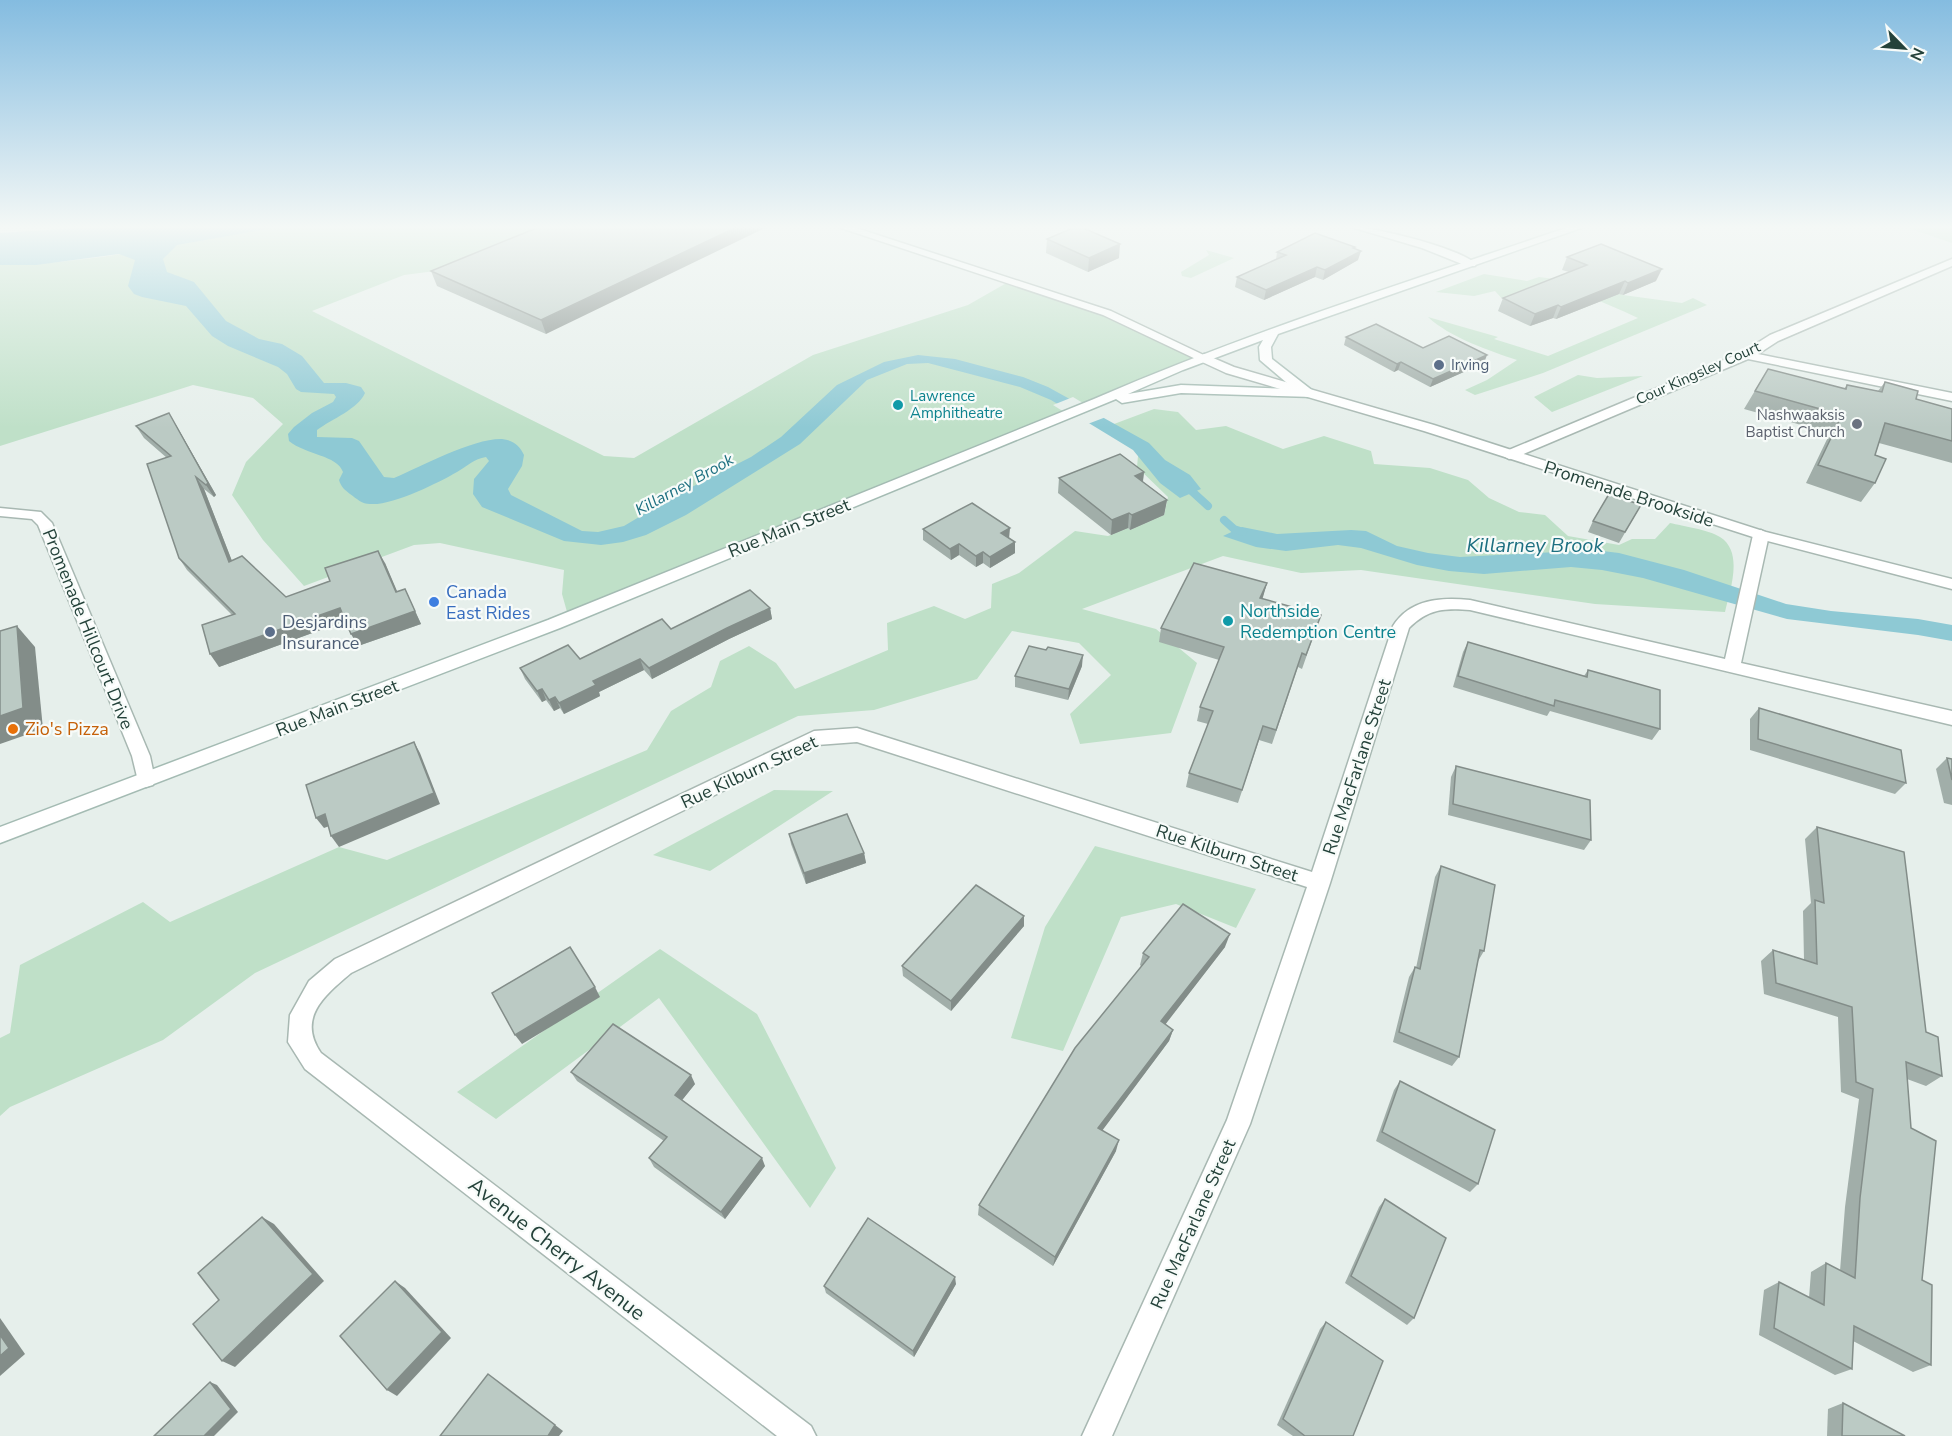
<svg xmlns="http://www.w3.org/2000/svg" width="1952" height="1436" font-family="'Nunito Sans',sans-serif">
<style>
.green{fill:#bfe0c8}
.water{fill:#8ec9d4}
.pier{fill:#e6efeb}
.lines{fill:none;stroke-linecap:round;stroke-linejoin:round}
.stream{stroke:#8ec9d4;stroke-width:8}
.minor-casing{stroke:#a8b8b2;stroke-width:3}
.tertiary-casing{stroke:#a8b8b2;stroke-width:3}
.secondary-casing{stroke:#a4bbb3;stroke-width:3}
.minor{fill:#fff;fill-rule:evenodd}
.tertiary{fill:#fff;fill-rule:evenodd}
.secondary{fill:#fff;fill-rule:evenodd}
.wall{fill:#a1aea9}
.shaded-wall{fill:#838d89}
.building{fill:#bbcac4;stroke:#838d89;stroke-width:1.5}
.service-dot{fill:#5c6f8a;stroke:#f7fbf9;stroke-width:2}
.culture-dot{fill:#0f9aa8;stroke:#f7fbf9;stroke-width:2}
.worship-dot{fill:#6b7280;stroke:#f7fbf9;stroke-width:2}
.shop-dot{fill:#3f7fe0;stroke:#f7fbf9;stroke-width:2}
.food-dot{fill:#e8710a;stroke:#f7fbf9;stroke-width:2}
.labels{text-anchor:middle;stroke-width:4.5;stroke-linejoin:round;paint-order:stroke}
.far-service-label{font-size:15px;fill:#4e5e75;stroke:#f7fbf9;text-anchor:start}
.far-street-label{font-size:15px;fill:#24423a;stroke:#f7fbf9}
.far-culture-label{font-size:15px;fill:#0d838f;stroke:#f7fbf9;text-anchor:start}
.far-worship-label{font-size:15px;fill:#5b616d;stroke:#f7fbf9;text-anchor:end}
.far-water-label{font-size:16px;font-style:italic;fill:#1c6f80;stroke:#f7fbf9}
.street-label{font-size:18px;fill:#24423a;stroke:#f7fbf9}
.shop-label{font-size:18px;fill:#366cbe;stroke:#f7fbf9;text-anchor:start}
.culture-label{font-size:18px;fill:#0d838f;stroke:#f7fbf9;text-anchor:start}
.service-label{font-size:18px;fill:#4e5e75;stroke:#f7fbf9;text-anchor:start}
.food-label{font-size:18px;fill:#c56008;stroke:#f7fbf9;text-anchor:start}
.water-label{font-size:20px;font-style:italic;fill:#1c6f80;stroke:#f7fbf9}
.near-street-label{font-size:21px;fill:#24423a;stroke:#f7fbf9}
</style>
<rect width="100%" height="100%" fill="#e6efeb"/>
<g class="green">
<path d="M272,227H541L443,270L404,275L312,311L604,456L634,458L813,355L968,305L1010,281L1107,313L1204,358L569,619L562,594L564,570L440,543L414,545L304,586L263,540L232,495L246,462L283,424L253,398L193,385L0,446V265C91,264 183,243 272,227Z"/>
<path d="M1905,227H1952V243Z"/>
<path d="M1206,250L1234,258L1191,278L1182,276L1181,272L1209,255Z"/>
<path d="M1484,274L1527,281L1539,277L1595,284L1623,295L1682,303L1693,298L1707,305L1543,373L1475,395L1465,390L1487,380L1517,360C1490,351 1449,337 1428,317L1498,337L1494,339L1548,356L1638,318C1604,302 1570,287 1532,286L1534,296L1506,303L1495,291L1474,296L1436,292Z"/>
<path d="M1578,375L1597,378L1643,376L1552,412L1534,397Z"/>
<path d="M1154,409L1178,412L1196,430L1226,426L1283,449L1324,436L1371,451L1374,464L1430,468L1468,480L1489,498L1519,512L1545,515L1568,536L1619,545L1632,539H1655L1670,523C1683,526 1709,530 1720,537C1744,552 1730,590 1725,612L1595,604L1361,570L1301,573L1223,556L1082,609L1156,629L1197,663L1171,733L1080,744L1070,714L1111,675L1079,643L1012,631L977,679L874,710L798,716L255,973L163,1040L10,1107L0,1116V1038L10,1033L20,965L143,902L170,922L339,847L387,860L647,750L671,711L711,687L720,661L749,646L776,663L795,689L888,650L887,623L934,606L965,619L991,608L992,584L1019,573L1075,531L1108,536L1128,528L1130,530L1164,515L1168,497L1137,467L1139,445L1106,427Z"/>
<path d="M774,790L833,791L710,871L653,855Z"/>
<path d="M1095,846L1256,889L1236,928L1176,904L1121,917L1063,1051L1011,1038L1045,927Z"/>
<path d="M660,949L757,1014L836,1168L810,1208L659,998L496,1119L457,1092Z"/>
</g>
<g class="water">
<path d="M94,227H278L177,245L163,259L167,272L194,282L226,321L259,339L282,344L302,356L324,383H346L361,387L365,393C358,409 332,419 317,430V437L352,438L359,441L384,477L394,478C422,466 474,438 502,439C513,440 520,446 524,455L522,466L508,489L511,495L582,531L598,532L624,526L676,495L751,457L781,437L837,385L884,362L918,355L955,359L1023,377L1048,387L1149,443L1165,460L1190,475L1201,489L1180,498L1160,483L1133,450L1051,400L1020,387L928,363L907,364L867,380L800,444L686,515L646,535L623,542L601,545L564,541L482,507L473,494L474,479L489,461L486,457C474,459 467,466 457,472C438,483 392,506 370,504C362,504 357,499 350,494C345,490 341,487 339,480L343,472C337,455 306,455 289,441L288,434L294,427L312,413L333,402L336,397L334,394L301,392L296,389L287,374L278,367L228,346L212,336L186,306L142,297L134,294L128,286L135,260L119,254L36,265H0V233Z"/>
<path d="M1242,527L1277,534L1351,530L1366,531L1397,546L1428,553L1460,557L1594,550L1619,553L1684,570L1786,604L1831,611L1918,619L1952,625V641L1918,635L1787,619L1643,578L1602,570L1571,567L1484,574L1449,571L1417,565L1361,548L1338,545L1286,551L1256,547L1223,536Z"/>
</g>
<path class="pier" d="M1073,397L1106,417L1085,425L1053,405Z"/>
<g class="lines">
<g class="stream">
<path d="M1185,485L1208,506"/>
<path d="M1224,520L1234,529L1243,532"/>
</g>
<defs>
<g id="minor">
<path d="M838,227H853L1111,311L1210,358L1204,362L1200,361L1103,315Z"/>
<path d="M1351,227C1375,227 1459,248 1476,264L1475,266H1467L1422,248Z"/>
<path d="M1952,259V266L1778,341L1758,354L1952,393V401L1748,359L1514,458L1509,459L1502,455L1504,452L1743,352L1770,335Z"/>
<path d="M0,508L41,512L52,523L150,756L155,780L153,785L146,787L139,785L132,756L38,525L32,519L0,516Z"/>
<path d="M1761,530L1769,535L1741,663L1952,711V725L1470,610C1444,608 1428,609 1409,628L1330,883L1250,1124L1112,1436H1082L1227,1120L1307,887L857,742L817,745L351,973C324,996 297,1018 321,1053L811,1426L816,1436H777L305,1069L288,1042L290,1015L309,981L335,959L814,731L857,728L1312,872L1393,626C1410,599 1441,597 1470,600L1725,659L1753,535Z"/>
</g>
<path id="tertiary" d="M1204,354L1234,367L1434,425L1766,532L1952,579V589L1756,538L1424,431L1226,373L1200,361L1198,358Z"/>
<path id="secondary" d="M1569,227H1584L1278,334L1271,347L1272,359L1313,391L1314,394L1313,397L1181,393L1122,403L1116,399L560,628L0,843V827L548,620L1094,399C1249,332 1410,281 1569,227ZM1263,340L1259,347L1260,360L1294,389L1181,385L1128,394L1183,370Z"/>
</defs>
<use href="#minor" class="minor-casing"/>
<use href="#tertiary" class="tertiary-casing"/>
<use href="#secondary" class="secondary-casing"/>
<use href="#minor" class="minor"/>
<use href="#tertiary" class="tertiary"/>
<use href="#secondary" class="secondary"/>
</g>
<g class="wall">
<path d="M539,227L546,334L437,286L431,271Z"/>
<path d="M1047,239L1119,258L1088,272L1046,253Z"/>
<path d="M1355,249L1358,260L1323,280L1315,277L1264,300L1235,287L1237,277L1276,260L1277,252Z"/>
<path d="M1567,257L1656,281L1623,295L1619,294L1556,319L1553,318L1530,326L1498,311L1503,298L1569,272L1562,270Z"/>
<path d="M1346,337L1423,348L1484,363L1430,387L1398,370L1394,372L1344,345Z"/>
<path d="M1768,369L1844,389L1847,385L1878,391L1885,382L1916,399L1952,409V463L1879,443L1875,455V483L1861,502L1806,483L1830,433L1744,409Z"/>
<path d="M176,425L216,495L214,497L204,489L232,561L286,597L385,563L397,592L405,589L421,624L358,646L345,621L219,667L232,615L187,570L179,558L167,458L144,438L136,426Z"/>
<path d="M1144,472L1143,482L1167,500L1164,515L1130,530L1128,528L1111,535L1058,493L1059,478Z"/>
<path d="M1641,505L1619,543L1588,532L1593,521Z"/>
<path d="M923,529L1009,539L1015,553L990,568L983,563L976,567L959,555L951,560L923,540Z"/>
<path d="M1267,583L1262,599L1316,629L1302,669L1298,667L1272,744L1259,740L1238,803L1186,787L1189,773L1208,724L1197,721L1200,707L1219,660L1159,642L1161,628Z"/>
<path d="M770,608L772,619L729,639L652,679L644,670L599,692L600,696L564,714L560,708L554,711L546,700L542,702L525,679L520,668L580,659L671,629Z"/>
<path d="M1468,642L1584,676L1588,670L1660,729L1652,740L1550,711L1547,716L1453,687L1463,652Z"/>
<path d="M1082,666L1068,700L1015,687V676Z"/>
<path d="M1759,708L1906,783L1895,794L1750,750V719Z"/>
<path d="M1947,758L1952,759V805L1944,803L1936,769Z"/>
<path d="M1456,766L1591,840L1584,850L1448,815L1451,777Z"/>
<path d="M1817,827L1926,1032L1942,1076L1926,1086L1907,1079L1922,1280L1931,1365L1913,1372L1853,1341L1852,1369L1835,1375L1759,1335L1764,1290L1779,1282L1809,1298L1811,1272L1826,1263L1840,1271L1845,1207L1859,1099L1841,1092L1838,1017L1764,994L1761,961L1773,950L1804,960L1803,911L1811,903L1805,839Z"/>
<path d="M789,834L864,853L866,863L806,884L791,844Z"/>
<path d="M1441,866L1484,951L1478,961L1459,1057L1452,1066L1393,1042L1409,977L1415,967L1416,968L1435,877Z"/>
<path d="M1024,916V926L951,1011L903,976L902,966Z"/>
<path d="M1225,947L1165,1024L1173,1030L1169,1041L1102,1130L1116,1151L1053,1266L978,1215L979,1205L1142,967L1140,965L1143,953Z"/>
<path d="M571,1072L695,1084L682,1100L765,1166L725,1219L654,1167L649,1158L664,1141L577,1081Z"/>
<path d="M1400,1081L1478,1184L1470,1192L1376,1141L1394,1090Z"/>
<path d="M1385,1199L1414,1318L1407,1325L1345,1283L1379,1207Z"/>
<path d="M956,1284L914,1357L826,1293L824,1286Z"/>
<path d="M1326,1322L1353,1436H1293L1277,1425L1320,1329Z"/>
<path d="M1843,1403L1905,1436H1827L1828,1409Z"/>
</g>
<g class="shaded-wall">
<path d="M737,227H767L546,334L541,320Z"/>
<path d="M1120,244L1119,258L1088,272L1089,258Z"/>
<path d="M1355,247L1353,255L1361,251L1358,260L1323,280L1325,270Z"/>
<path d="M1317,267L1315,277L1264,300L1266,290Z"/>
<path d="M1662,269L1656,281L1623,295L1628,283Z"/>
<path d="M1625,281L1619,294L1556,319L1561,307Z"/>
<path d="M1558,305L1553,318L1530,326L1535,314Z"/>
<path d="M1487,355L1484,363L1430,387L1433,379Z"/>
<path d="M1401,362L1398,370L1394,372L1397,364Z"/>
<path d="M169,413L216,495L214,497L206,485Z"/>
<path d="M1144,472L1142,487L1135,476Z"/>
<path d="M196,477L204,489L237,574L229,562Z"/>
<path d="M1167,500L1164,515L1130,530L1132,515Z"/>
<path d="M1129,513L1128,528L1111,535L1112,520Z"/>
<path d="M1010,528L1009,539L1001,533Z"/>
<path d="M1015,542V553L990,568V557Z"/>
<path d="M959,544V555L951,560L950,549Z"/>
<path d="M378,551L385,563L403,605L396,592Z"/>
<path d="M983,552V563L976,567V556Z"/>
<path d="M1267,583L1263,597L1256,612L1260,598Z"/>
<path d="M405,589L421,624L358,646L351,634Z"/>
<path d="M340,608L348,620L219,667L210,654Z"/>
<path d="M770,608L772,619L729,639L652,679L649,668L727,628Z"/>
<path d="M17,626L35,647L43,729L0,744V716Z"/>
<path d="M1083,655L1082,666L1068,700L1069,689Z"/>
<path d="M640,659L644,670L599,692L600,696L564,714L559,703L593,681Z"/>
<path d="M542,689L546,700L542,702L537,691Z"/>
<path d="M555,697L560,708L554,711L549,700Z"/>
<path d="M414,742L420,753L440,804L339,847L331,836Z"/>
<path d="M325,814L332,825L324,828L316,818Z"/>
<path d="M864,853L866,863L806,884L804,873Z"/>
<path d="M1024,916V926L951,1011V1001Z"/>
<path d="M1230,934L1225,947L1158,1034L1161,1021Z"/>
<path d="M595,987L600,997L522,1044L515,1035Z"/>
<path d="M1173,1030L1169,1041L1096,1139L1098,1128Z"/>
<path d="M691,1075L695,1084L679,1104L675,1095Z"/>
<path d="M1119,1140L1116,1151L1053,1266L1055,1257Z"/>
<path d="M762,1158L765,1166L725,1219L721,1212Z"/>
<path d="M262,1217L274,1224L324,1281L235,1367L222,1361Z"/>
<path d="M955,1277L956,1284L914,1357L913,1351Z"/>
<path d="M395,1281L405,1288L451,1338L397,1396L387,1390Z"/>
<path d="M0,1318L25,1354L0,1376Z"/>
<path d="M496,1380L563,1431L559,1436H548Z"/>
<path d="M210,1382L217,1385L238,1412L214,1436H204Z"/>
</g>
<g class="building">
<path d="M539,227H737L541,320L431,271Z"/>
<path d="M1075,227H1081L1120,244L1089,258L1047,239Z"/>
<path d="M1315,233L1355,247L1353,248L1361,251L1325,270L1317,267L1266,290L1237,277L1286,255L1277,252Z"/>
<path d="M1601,244L1662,269L1628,283L1625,281L1561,307L1558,305L1535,314L1503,298L1587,265L1567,257Z"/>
<path d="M1376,324L1423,348L1449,336L1487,355L1433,379L1401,362L1397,364L1346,337Z"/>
<path d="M1768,369L1846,389L1847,385L1882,392L1885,382L1918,391L1916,399L1952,409V441L1885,423L1875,455L1886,459L1875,483L1818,465L1842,415L1755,391Z"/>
<path d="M169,413L208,483L206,485L196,477L229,562L242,556L286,597L330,581L325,568L378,551L396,592L405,589L415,611L351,634L340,608L210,654L202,625L235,614L179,558L147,464L171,456L136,426Z"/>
<path d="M1120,454L1144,472L1135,476L1167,500L1132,515L1129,513L1112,520L1059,478Z"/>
<path d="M1609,494L1641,505L1625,532L1593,521Z"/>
<path d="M972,503L1010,528L1001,533L1015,542L990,557L983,552L976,556L959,544L950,549L923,529Z"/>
<path d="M1194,563L1267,583L1260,598L1321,615L1306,655L1302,653L1276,730L1263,726L1242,790L1189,773L1213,711L1200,707L1224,647L1161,628Z"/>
<path d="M750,590L770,608L727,628L649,668L640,659L593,681L596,685L559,703L555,697L549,700L542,689L537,691L520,668L568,645L580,659L662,619L671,629Z"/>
<path d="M17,626L23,708L0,716V631Z"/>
<path d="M1468,642L1587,677L1588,670L1660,690V729L1555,700L1554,706L1458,676Z"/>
<path d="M1029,646L1046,650L1048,647L1083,655L1069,689L1015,676Z"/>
<path d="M1759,708L1901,750L1906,783L1758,739Z"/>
<path d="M414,742L434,793L331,836L325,814L316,818L306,785Z"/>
<path d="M1947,758L1952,759V780Z"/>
<path d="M1456,766L1590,800L1591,840L1453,804Z"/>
<path d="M847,814L864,853L804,873L789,834Z"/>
<path d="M1817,827L1904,852L1926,1032L1938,1037L1942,1076L1906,1062L1911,1128L1936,1141L1922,1280L1932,1285L1931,1365L1854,1326L1852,1369L1774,1328L1779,1282L1824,1305L1826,1263L1855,1278L1860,1198L1873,1089L1856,1082L1852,1007L1776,983L1773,950L1817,964L1815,900L1824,903Z"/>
<path d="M1441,866L1495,885L1484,951L1480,950L1459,1057L1399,1032L1415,967L1420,969Z"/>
<path d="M976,885L1024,916L951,1001L902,966Z"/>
<path d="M1183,904L1230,934L1161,1021L1173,1030L1098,1128L1119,1140L1055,1257L979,1205L1075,1048L1149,957L1143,953Z"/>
<path d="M570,947L595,987L515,1035L492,993Z"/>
<path d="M613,1024L691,1075L675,1095L762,1158L721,1212L649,1158L667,1137L571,1072Z"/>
<path d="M1400,1081L1495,1130L1478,1184L1382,1132Z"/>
<path d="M1385,1199L1446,1238L1414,1318L1351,1276Z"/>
<path d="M262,1217L313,1274L222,1361L193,1324L219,1300L198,1273Z"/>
<path d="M868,1218L955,1277L913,1351L824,1286Z"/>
<path d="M395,1281L442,1332L387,1390L340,1336Z"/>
<path d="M1326,1322L1383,1361L1353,1436H1305L1283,1419Z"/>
<path d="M0,1335L9,1348L0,1356Z"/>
<path d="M488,1374L555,1425L548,1436H440Z"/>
<path d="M210,1382L231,1409L204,1436H154Z"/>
<path d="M1843,1403L1905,1436H1842Z"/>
</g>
<linearGradient id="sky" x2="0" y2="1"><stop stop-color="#84bce0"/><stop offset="0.53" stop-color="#f4f8f6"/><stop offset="1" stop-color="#f4f8f6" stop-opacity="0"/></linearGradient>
<rect width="1952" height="428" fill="url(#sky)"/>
<g class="service-dot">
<circle cx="1439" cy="365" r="6"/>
<circle cx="270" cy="632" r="6"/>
</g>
<g class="culture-dot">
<circle cx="898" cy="405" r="6"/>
<circle cx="1228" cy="621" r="6"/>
</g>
<circle class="worship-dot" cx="1857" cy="424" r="6"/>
<circle class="shop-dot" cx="434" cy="602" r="6"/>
<circle class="food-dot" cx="13" cy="729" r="6"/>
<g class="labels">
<g class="far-service-label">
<text x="1451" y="370">Irving</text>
</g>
<g class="far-street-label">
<text transform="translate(1698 373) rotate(-24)" y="5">Cour Kingsley Court</text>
</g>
<g class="far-culture-label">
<text x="910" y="401">Lawrence<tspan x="910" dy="17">Amphitheatre</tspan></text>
</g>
<g class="far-worship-label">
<text x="1845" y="420">Nashwaaksis<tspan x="1845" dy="17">Baptist Church</tspan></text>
</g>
<g class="far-water-label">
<text transform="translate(684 484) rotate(-29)" y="6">Killarney Brook</text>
</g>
<g class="street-label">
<text transform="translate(1629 494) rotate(18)" y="6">Promenade Brookside</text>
<text transform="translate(789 528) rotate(-22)" y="6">Rue Main Street</text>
<text transform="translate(88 629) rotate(68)" y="6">Promenade Hillcourt Drive</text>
<text transform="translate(337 708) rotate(-21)" y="6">Rue Main Street</text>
<text transform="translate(1357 767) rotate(-72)" y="6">Rue MacFarlane Street</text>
<text transform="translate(749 772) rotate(-25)" y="6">Rue Kilburn Street</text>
<text transform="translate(1227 853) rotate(18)" y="6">Rue Kilburn Street</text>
<text transform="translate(1193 1224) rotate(-66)" y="6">Rue MacFarlane Street</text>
</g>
<g class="shop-label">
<text x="446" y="598">Canada<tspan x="446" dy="21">East Rides</tspan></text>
</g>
<g class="culture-label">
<text x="1240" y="617">Northside<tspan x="1240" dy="21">Redemption Centre</tspan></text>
</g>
<g class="service-label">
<text x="282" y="628">Desjardins<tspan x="282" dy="21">Insurance</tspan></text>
</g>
<g class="food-label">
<text x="25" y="735">Zio's Pizza</text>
</g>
<g class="water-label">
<text x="1535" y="552">Killarney Brook</text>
</g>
<g class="near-street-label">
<text transform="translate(557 1249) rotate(38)" y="7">Avenue Cherry Avenue</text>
</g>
</g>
<g transform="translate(1904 48) rotate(115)" stroke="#f7fbf9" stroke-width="4.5" paint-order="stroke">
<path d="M0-4.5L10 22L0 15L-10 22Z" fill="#24423a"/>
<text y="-9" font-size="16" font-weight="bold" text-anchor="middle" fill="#24423a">N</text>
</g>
</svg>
